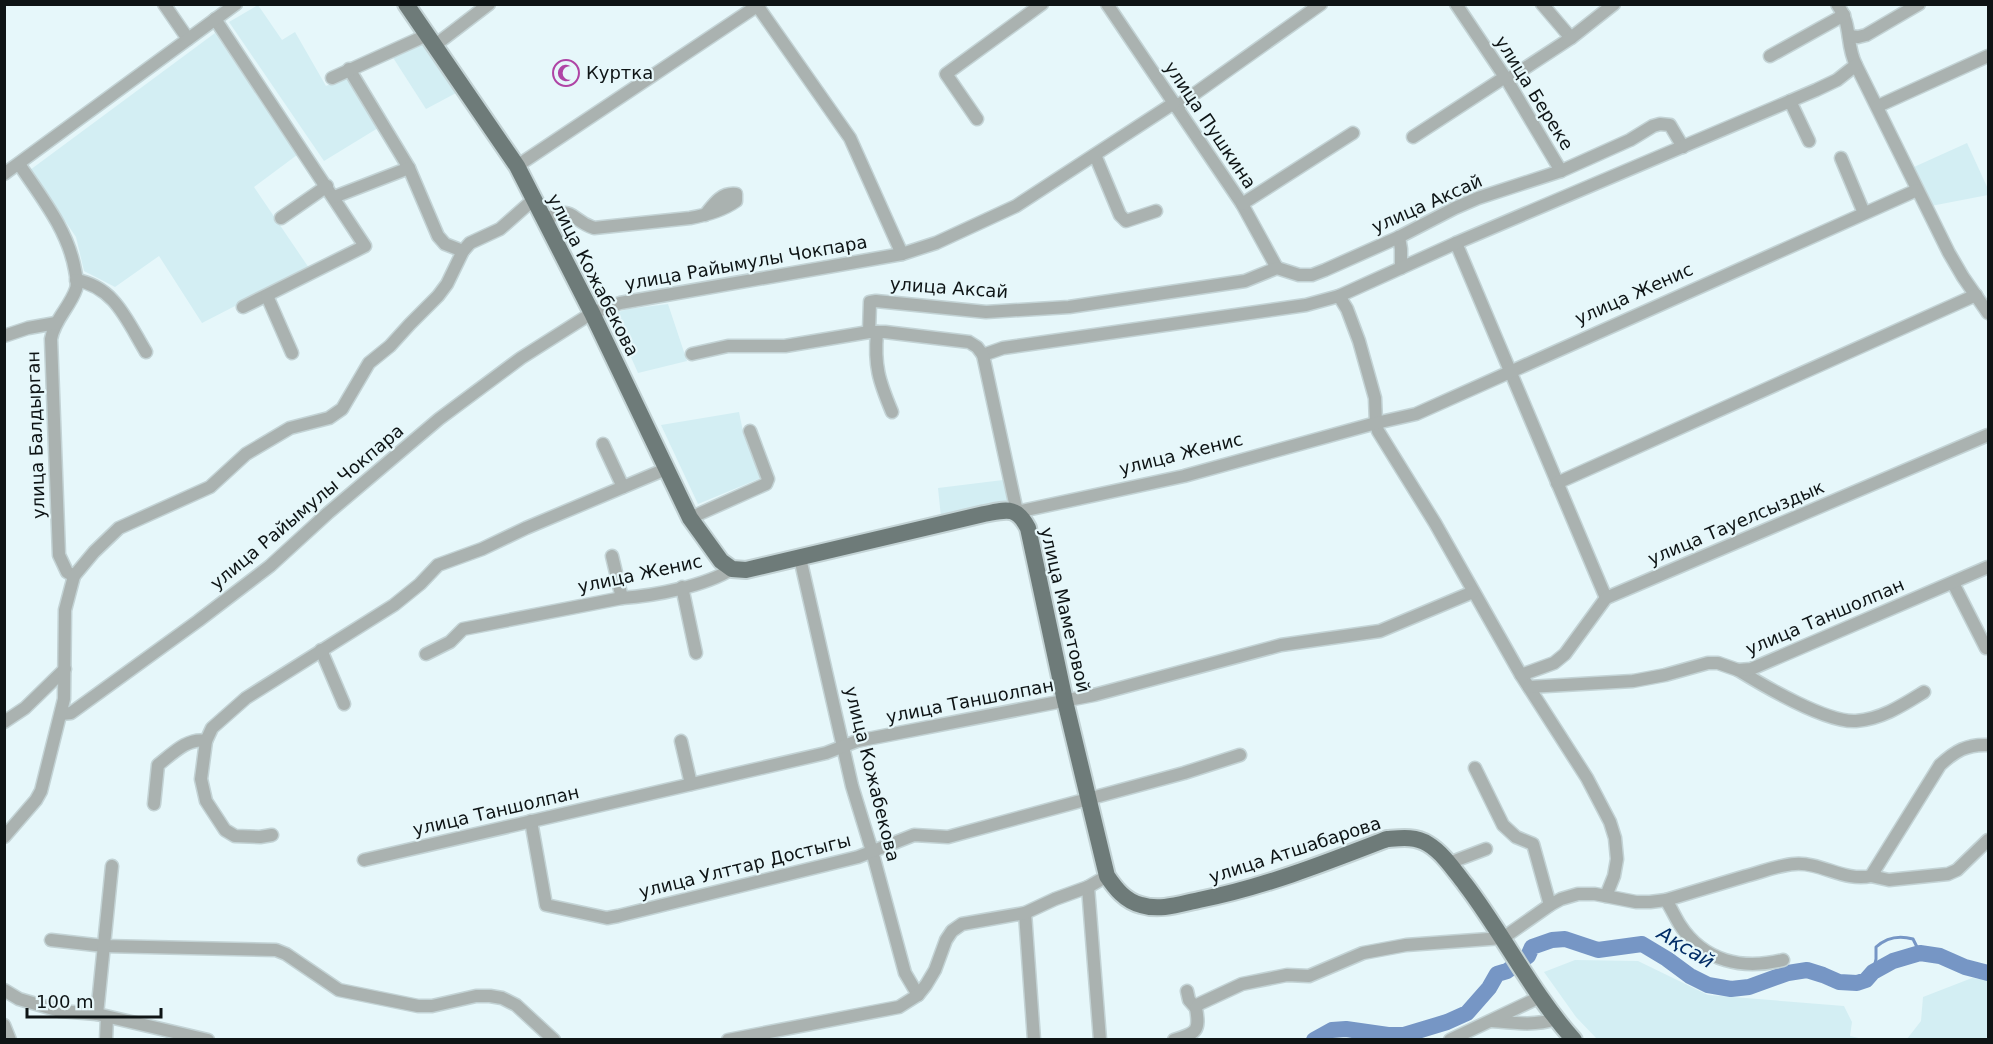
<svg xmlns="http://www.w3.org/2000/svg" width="1993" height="1044" font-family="'DejaVu Sans',sans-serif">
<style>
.built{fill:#d3eef3}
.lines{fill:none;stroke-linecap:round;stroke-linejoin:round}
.stream{stroke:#7696c5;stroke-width:3}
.river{stroke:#7696c5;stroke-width:16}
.minor-casing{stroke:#c3d3d5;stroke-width:15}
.major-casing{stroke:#c3d3d5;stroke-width:20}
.minor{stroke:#aab2b0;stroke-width:12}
.major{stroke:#6e7b79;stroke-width:16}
.labels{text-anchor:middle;stroke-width:4.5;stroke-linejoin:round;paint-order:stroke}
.poi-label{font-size:18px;fill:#0e1415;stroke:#e6f7fa;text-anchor:start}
.street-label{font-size:18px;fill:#0e1415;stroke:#e6f7fa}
.water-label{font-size:20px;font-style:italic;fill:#022d66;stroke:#e6f7fa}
</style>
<rect width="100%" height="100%" fill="#e6f7fa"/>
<g class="built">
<path d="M258,5L282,40L295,32L326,86L347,76L378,128L324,161L229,22Z"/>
<path d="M215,33L297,155L254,187L309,268L202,323L159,256L115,287L84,271L76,237L30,170Z"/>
<path d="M422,44L456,93L426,109L392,56Z"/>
<path d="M1967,143L1988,189V195L1931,206L1914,167Z"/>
<path d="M668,304L687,361L638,373L612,314L628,309Z"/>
<path d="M739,412L744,436L761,478L698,504L661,425Z"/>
<path d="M1003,480L1008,501L941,517L938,488Z"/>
<path d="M1575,960L1638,961L1708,995L1844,1006L1852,1022L1850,1036L1863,1039H1597L1576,1017L1544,972Z"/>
<path d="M1972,978L1988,980V1039H1907L1921,1021L1923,997Z"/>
</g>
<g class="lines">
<path class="stream" d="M1873,972L1876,959V947C1887,937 1899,935 1913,939L1920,953"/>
<path class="river" d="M1314,1040L1332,1030L1346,1029L1388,1035H1404L1447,1022L1467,1013L1489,988L1497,974L1507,971L1528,956L1532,947L1552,940L1565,939L1598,950L1642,944L1667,959L1690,976L1708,985L1731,989L1749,987L1788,973L1807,970L1823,975L1839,982L1857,983L1866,980L1873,972L1893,961L1920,953L1940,956L1965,967L1988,973"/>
<defs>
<g id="minor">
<path d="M164,4L188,39"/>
<path d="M756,4L850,138L902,254"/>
<path d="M1107,4L1242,204L1277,268"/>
<path d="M1456,4L1507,80L1561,171"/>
<path d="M1542,4L1571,38"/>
<path d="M1837,4C1853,26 1845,43 1856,65L1949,253L1963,277L1988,313"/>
<path d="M215,19L365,246L243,307"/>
<path d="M1849,36L1858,37L1866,35L1919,4"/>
<path d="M434,46L489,4"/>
<path d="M1770,56L1844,15"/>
<path d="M349,69L409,168L438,236L445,244L463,251"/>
<path d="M332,78L427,35"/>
<path d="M1507,80L1571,38L1614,4"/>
<path d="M1790,101L1809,141"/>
<path d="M1878,106L1988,56"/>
<path d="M1176,107L1321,4"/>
<path d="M977,119L946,74L1042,4"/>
<path d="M1413,137L1505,77"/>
<path d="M1095,155L1120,215L1126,221L1156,211"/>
<path d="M1841,158L1864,213"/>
<path d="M19,164C41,197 68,230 75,270C76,276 78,283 76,289C70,307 54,320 51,339L59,555L67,572L74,576"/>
<path d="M517,166L760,4"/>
<path d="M4,174L236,4"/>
<path d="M334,197L409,168"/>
<path d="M1242,204L1353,133"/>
<path d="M281,218L327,186"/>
<path d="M544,220C576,204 568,219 594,228L690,218C707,215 722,211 736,201V194C721,192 713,205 705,215"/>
<path d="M1399,237L1401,249V268"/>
<path d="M1456,243L1606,598"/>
<path d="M76,280C115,287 127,321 146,352"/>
<path d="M267,296L292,353"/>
<path d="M1339,296L1347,309L1359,341L1375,398L1376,423L1378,431L1435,523L1521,675L1587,778L1610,822L1615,838L1617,859L1614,876L1606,896"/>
<path d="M869,332L870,302L876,301L986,312L1069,307L1245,281L1277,268L1299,275H1312L1325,270L1399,237L1455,208L1478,198L1561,171L1630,140L1653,126L1660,124L1670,125L1683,147"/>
<path d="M877,332C874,366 879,381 892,412"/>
<path d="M4,336L28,328L56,323"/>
<path d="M692,354L728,346H785L869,332H885L969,342L977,347L983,355L1003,348L1306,305L1339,296L1456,243L1816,90L1837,80L1856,65"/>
<path d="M983,355L1017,512L1184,476L1376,423L1416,414L1917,190"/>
<path d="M603,444L623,487"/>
<path d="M1557,483L1976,295"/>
<path d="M690,518L766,484L768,479L750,431"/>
<path d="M612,556L622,598"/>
<path d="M800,558L852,786L872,851L905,973L918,995"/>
<path d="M1953,583L1986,648"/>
<path d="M682,587L696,653"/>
<path d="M321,650L344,704"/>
<path d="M426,654L450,642L463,629L622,598C654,596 705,586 732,569"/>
<path d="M1738,670C1764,686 1827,723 1856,721C1882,719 1903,705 1924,692"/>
<path d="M1521,675L1554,663L1565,654L1606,598L1988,435"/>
<path d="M1529,687L1633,681L1665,675L1708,663H1718L1738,670L1751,669L1988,567"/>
<path d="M61,714L71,713L198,621L270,566L328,513L439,419L521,358L592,313L620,303L902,254L936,243L1016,206L1174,103"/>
<path d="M4,722L25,708L65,669"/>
<path d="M681,741L691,784"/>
<path d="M1475,768L1503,825L1516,837L1533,844L1550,905"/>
<path d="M154,804L158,765C172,754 188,737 206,741"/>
<path d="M531,821L546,905L607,918L618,916L858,857L914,835L948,837L1184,773L1240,755"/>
<path d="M272,835L260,837L235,836L225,830L206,801L201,779L206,741L212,728L246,698L394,605L420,584L438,565L482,549L526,528L666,469"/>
<path d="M4,837L36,800L41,791L64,699L65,610L74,576L94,552L119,528L210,487L246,454L290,428L329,418L342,409L369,363L390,346L410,324L438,296L447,284L463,251L470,243L500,229L534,199"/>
<path d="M364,860L826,753L857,741L1094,695L1281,645L1380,631L1473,592"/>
<path d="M1449,863L1486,849"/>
<path d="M1871,876L1889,880L1948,874L1957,870L1988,840"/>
<path d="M1088,887L1100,1040"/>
<path d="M1666,900C1671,908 1675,917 1680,925C1704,962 1743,970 1783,960"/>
<path d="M1025,913L1034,1040"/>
<path d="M51,940L104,946L276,950L286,954L339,990L418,1006H432L476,996H490L502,998L516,1005L554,1040"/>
<path d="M4,990L19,999L60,1011L97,1014L208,1040"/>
<path d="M1187,991L1189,1000L1196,1008"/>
<path d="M97,1014L112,866"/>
<path d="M1492,1021C1514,1023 1534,1026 1556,1019"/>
<path d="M4,1025L10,1040"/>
<path d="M106,1040L107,1017"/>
<path d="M728,1040L899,1007L918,995L926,985L935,970L946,940L952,931L962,924L1025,913L1055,899L1088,887L1107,876"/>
<path d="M1174,1040C1197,1033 1200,1031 1196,1008L1199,1004L1242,984L1287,975L1309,976L1363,953L1406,945L1503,938L1550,905L1561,899L1578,894H1595L1636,902H1650L1666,900C1693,892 1719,884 1746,876C1762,872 1778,865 1795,864C1821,862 1845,882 1871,876L1940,765C1955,751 1967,744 1988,745"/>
<path d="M1450,1040L1540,997"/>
</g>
<path id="major" d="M406,4L517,166L592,313L690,518L721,561L732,569L746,570L984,514C1006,510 1016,505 1028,528L1065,701L1107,876C1115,888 1125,901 1141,905C1160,911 1180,904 1199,900C1264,887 1325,863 1387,839C1401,838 1415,836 1428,844C1443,853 1454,870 1465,884C1504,935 1531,992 1574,1040"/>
</defs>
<use href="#minor" class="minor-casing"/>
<use href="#major" class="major-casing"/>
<use href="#minor" class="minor"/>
<use href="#major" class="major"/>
</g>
<defs>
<symbol id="mosque-ring" viewBox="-11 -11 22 22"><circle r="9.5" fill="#e6f7fa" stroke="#af44a5" stroke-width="1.5"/><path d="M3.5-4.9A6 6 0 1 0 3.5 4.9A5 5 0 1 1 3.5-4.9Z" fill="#af44a5"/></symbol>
</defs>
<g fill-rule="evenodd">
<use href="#mosque-ring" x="551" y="58" width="30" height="30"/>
</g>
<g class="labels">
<g class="poi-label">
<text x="586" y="79">Куртка</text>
</g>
<g class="street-label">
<text transform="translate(1534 93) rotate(58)" y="6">улица Береке</text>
<text transform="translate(1210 125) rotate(56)" y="6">улица Пушкина</text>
<text transform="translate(1427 204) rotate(-24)" y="6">улица Аксай</text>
<text transform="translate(746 263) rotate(-10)" y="6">улица Райымулы Чокпара</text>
<text transform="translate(593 275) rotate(63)" y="6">улица Кожабекова</text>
<text transform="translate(949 288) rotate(4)" y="6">улица Аксай</text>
<text transform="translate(1634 294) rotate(-24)" y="6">улица Женис</text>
<text transform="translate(36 435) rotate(-92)" y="6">улица Балдырган</text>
<text transform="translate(1181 454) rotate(-14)" y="6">улица Женис</text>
<text transform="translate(307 507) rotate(-40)" y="6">улица Райымулы Чокпара</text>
<text transform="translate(1736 523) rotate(-23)" y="6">улица Тауелсыздык</text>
<text transform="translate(640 574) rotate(-12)" y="6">улица Женис</text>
<text transform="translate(1065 610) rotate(77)" y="6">улица Маметовой</text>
<text transform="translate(1825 617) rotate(-23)" y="6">улица Таншолпан</text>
<text transform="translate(970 701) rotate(-11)" y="6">улица Таншолпан</text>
<text transform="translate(872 774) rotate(76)" y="6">улица Кожабекова</text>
<text transform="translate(496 811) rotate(-13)" y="6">улица Таншолпан</text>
<text transform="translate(1295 850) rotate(-18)" y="6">улица Атшабарова</text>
<text transform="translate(745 866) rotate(-14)" y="6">улица Улттар Достыгы</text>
</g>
<g class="water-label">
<text transform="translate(1686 947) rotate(31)" y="7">Ақсай</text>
</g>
</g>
<rect width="1993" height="1044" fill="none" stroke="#0e1415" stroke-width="12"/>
<path d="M27 1008v9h134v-9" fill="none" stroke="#0e1415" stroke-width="3"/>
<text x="36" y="1008" font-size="18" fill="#0e1415" stroke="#e6f7fa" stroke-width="4.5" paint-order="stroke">100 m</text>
</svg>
